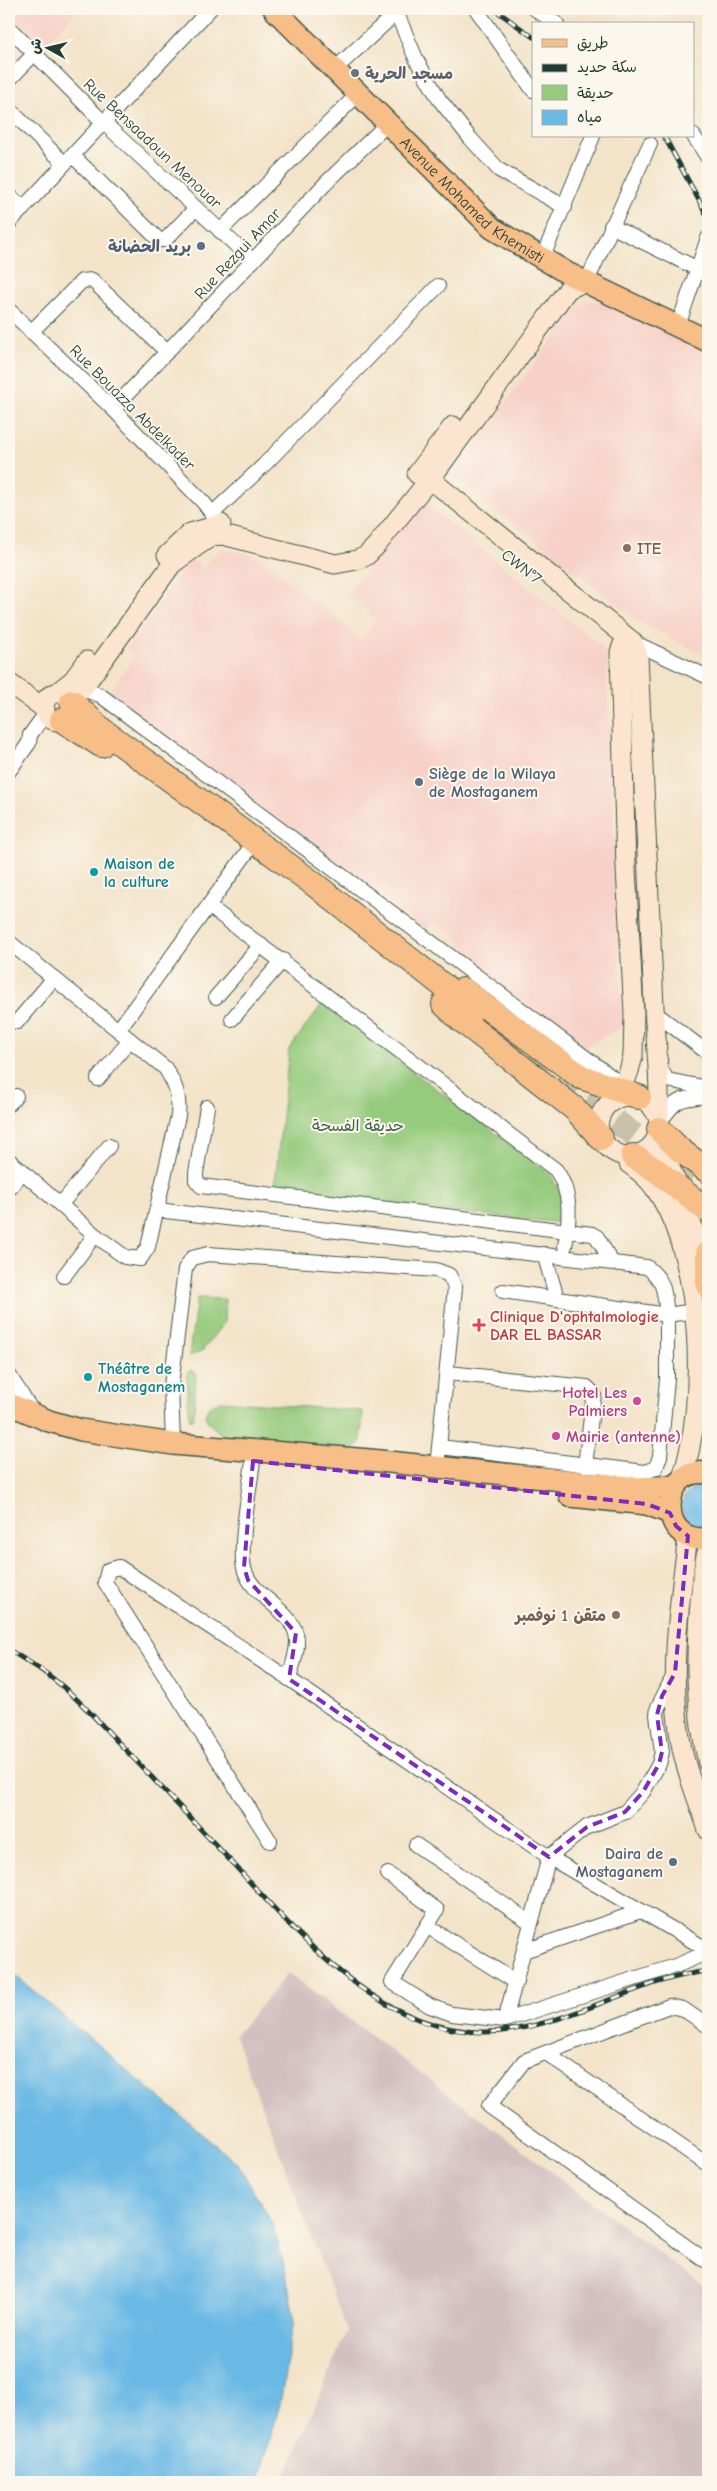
<svg xmlns="http://www.w3.org/2000/svg" width="717" height="2491" font-family="'Comic Neue','Playpen Sans Arabic',sans-serif">
<style>
.built{fill:#f7d1c7}
.industrial{fill:#d2bfc0}
.green{fill:#96cb7d;stroke:#5a8458}
.water{fill:#6ab9e5;stroke:#447b8c}
.lines{fill:none;stroke-linecap:round;stroke-linejoin:round}
.highway-tunnel{stroke:#c9c2aa;stroke-width:24;stroke-dasharray:24 12;stroke-linecap:butt}
.street-casing{stroke:#3f564a;stroke-width:16}
.secondary-casing{stroke:#3f564a;stroke-width:21}
.primary-casing{stroke:#3f564a;stroke-width:24}
.highway-casing{stroke:#3f564a;stroke-width:26}
.street{stroke:#fff;stroke-width:14}
.secondary{stroke:#fce5cf;stroke-width:19}
.primary{stroke:#f7be88;stroke-width:21}
.highway{stroke:#f7be88;stroke-width:24}
.rail-casing{stroke:#1f3d34;stroke-width:5}
.rail{stroke:#fbf7ec;stroke-width:3;stroke-dasharray:9;stroke-linecap:butt}
.marked{fill:none;stroke:#7b2cbf;stroke-width:4;stroke-dasharray:10 6;stroke-linejoin:round}
.worship-dot{fill:#6b7280;stroke:#fbf7ec;stroke-width:2}
.service-dot{fill:#5c6f8a;stroke:#fbf7ec;stroke-width:2}
.education-dot{fill:#8d6e63;stroke:#fbf7ec;stroke-width:2}
.culture-dot{fill:#0f9aa8;stroke:#fbf7ec;stroke-width:2}
.health-dot{fill:#e0444e;stroke:#fbf7ec;stroke-width:2}
.hotel-dot{fill:#d1479c;stroke:#fbf7ec;stroke-width:2}
.labels{text-anchor:middle;stroke-width:4;stroke-linejoin:round;paint-order:stroke}
.worship-label{font-size:16px;font-weight:bold;fill:#5b616d;stroke:#fbf7ec;text-anchor:start}
.street-label{font-size:16px;fill:#1f3d34;stroke:#fbf7ec}
.service-label{font-size:16px;font-weight:bold;fill:#4e5e75;stroke:#fbf7ec;text-anchor:end}
.education-label{font-size:16px;font-weight:bold;fill:#785e54;stroke:#fbf7ec;text-anchor:start}
.culture-label{font-size:16px;font-weight:bold;fill:#0d838f;stroke:#fbf7ec;text-anchor:start}
.park-label{font-size:16px;fill:#3d6046;stroke:#fbf7ec}
.health-label{font-size:16px;font-weight:bold;fill:#be3a42;stroke:#fbf7ec;text-anchor:start}
.hotel-label{font-size:16px;font-weight:bold;fill:#b23c85;stroke:#fbf7ec;text-anchor:end}
</style>
<rect width="100%" height="100%" fill="#fbf7ec"/>
<filter id="ink" filterUnits="userSpaceOnUse"><feTurbulence type="fractalNoise" baseFrequency=".02" numOctaves="2"/><feDisplacementMap in="SourceGraphic" scale="10" xChannelSelector="R" yChannelSelector="G"/><feConvolveMatrix kernelMatrix="1 2 1 2 8 2 1 2 1" color-interpolation-filters="sRGB"/></filter>
<filter id="wash" filterUnits="userSpaceOnUse"><feTurbulence type="fractalNoise" baseFrequency=".0096" numOctaves="4" result="noise"/><feDisplacementMap in="SourceGraphic" scale="20" xChannelSelector="R" yChannelSelector="G"/><feGaussianBlur stdDeviation="1.12" result="paint"/><feColorMatrix in="noise" values="0 0 0 0 0 0 0 0 0 0 0 0 0 0 0 0 0 1.4 0 .05"/><feComposite in="paint" operator="in"/></filter>
<g filter="url(#wash)">
<rect width="100%" height="100%" fill="#f3e3c8"/>
<g class="built">
<path d="M9,9H78L43,47L9,15Z"/>
<path d="M590,301L614,305L708,351V656L638,621L452,475L573,311Z"/>
<path d="M428,507L603,647L606,654L622,1028L580,1048L458,954L462,948V942L448,931L436,923H431L426,930L109,695V691L135,657L125,649L192,559L203,568L221,548L258,556L362,640L377,620L347,594L417,508Z"/>
</g>
<path class="industrial" d="M288,1973L708,2290V2482H283L347,2330L235,2036Z"/>
<g class="green">
<path d="M322,1004L550,1174L562,1196V1223L274,1193L289,1049Z"/>
<path d="M197,1298L225,1299L224,1322L203,1350L192,1355H189Z"/>
<path d="M190,1370L196,1373L194,1416L192,1420L189,1418L187,1374Z"/>
<path d="M220,1401L363,1411L361,1440L355,1449L225,1438L208,1422L205,1415L209,1406Z"/>
</g>
<g class="water">
<path d="M696,1486H708V1527C695,1529 686,1523 682,1511L684,1496Z"/>
<path d="M9,1970L238,2164L272,2223L286,2273L294,2319L280,2404L258,2482H9Z"/>
</g>
</g>
<g filter="url(#ink)">
<g class="lines">
<path class="highway-tunnel" d="M471,1013L708,1190"/>
<defs>
<g id="street">
<path d="M395,9L417,61L439,99L470,138L499,170L565,207"/>
<path d="M476,9L533,90"/>
<path d="M535,9L557,24"/>
<path d="M9,28L103,122L253,261"/>
<path d="M335,69L396,13"/>
<path d="M9,80L35,53"/>
<path d="M9,109L64,163"/>
<path d="M693,135L708,158"/>
<path d="M72,155L159,240H165L196,208"/>
<path d="M9,195L23,209"/>
<path d="M9,223L210,9"/>
<path d="M611,226L708,274"/>
<path d="M220,231L359,93"/>
<path d="M542,259L593,136"/>
<path d="M587,281L650,144"/>
<path d="M9,310L113,409L204,503L217,521"/>
<path d="M678,326L708,238"/>
<path d="M31,332L82,281L92,280L167,352"/>
<path d="M113,409L326,183L388,123"/>
<path d="M213,513L264,465L438,286"/>
<path d="M633,642L708,677"/>
<path d="M82,689L100,695L621,1084"/>
<path d="M9,771L29,743L30,735L46,713"/>
<path d="M210,907L556,1170C572,1193 570,1219 565,1246"/>
<path d="M9,942L165,1068C176,1085 180,1096 178,1116L148,1247L140,1259L125,1257L95,1235L9,1160"/>
<path d="M216,997L261,945"/>
<path d="M655,1013L708,1053"/>
<path d="M232,1019L283,960"/>
<path d="M17,1022L54,978"/>
<path d="M119,1029L248,851"/>
<path d="M659,1066L667,1080L708,1088"/>
<path d="M98,1079L130,1040"/>
<path d="M9,1104L16,1096"/>
<path d="M207,1107L196,1173V1180L201,1186L592,1234L597,1237L611,1261"/>
<path d="M659,1123C677,1098 678,1099 708,1096"/>
<path d="M9,1189L23,1171"/>
<path d="M61,1204L109,1146"/>
<path d="M157,1210L647,1267C666,1282 664,1293 667,1315L694,1311"/>
<path d="M544,1254L557,1298"/>
<path d="M64,1276L95,1235"/>
<path d="M448,1373L587,1387L594,1394L585,1465"/>
<path d="M9,1375L34,1414"/>
<path d="M173,1444L171,1386L185,1269L192,1258L208,1254L436,1270L449,1275L455,1287L437,1467"/>
<path d="M440,1447L645,1472L656,1468L660,1456L667,1379V1315L503,1291"/>
<path d="M253,1461C250,1486 239,1546 244,1568C251,1597 289,1607 296,1634C300,1647 292,1666 289,1679"/>
<path d="M270,1841L105,1582L108,1570L119,1567L289,1679L549,1857L708,1950"/>
<path d="M416,1845L531,1923"/>
<path d="M388,1874L437,1910L392,1982L430,2006L452,2014L505,2020L678,1965L708,1952"/>
<path d="M427,1926L516,1982"/>
<path d="M524,1951L641,1911"/>
<path d="M505,2020L549,1857L587,1827L625,1812L643,1792L659,1764L662,1752L657,1715L658,1707L675,1673"/>
<path d="M708,2026L683,2009L669,2006L524,2061L489,2106L708,2262"/>
<path d="M546,2053L708,2165"/>
</g>
<g id="secondary">
<path d="M417,474L453,426"/>
<path d="M425,475L633,642"/>
<path d="M427,481L435,473L568,289L587,281"/>
<path d="M167,555L190,533L221,524"/>
<path d="M634,644L638,656C644,773 648,890 654,1007C656,1043 660,1077 659,1113C659,1122 660,1131 656,1139C649,1153 632,1159 618,1154C611,1151 605,1145 602,1139C584,1103 641,1074 659,1119"/>
<path d="M9,683L45,709"/>
<path d="M58,692L73,680L87,661"/>
<circle cx="58" cy="707" r="14"/>
<path d="M71,700L82,689L172,564L200,544L212,536L223,535L335,564L357,560L366,556L376,546L425,485"/>
<path d="M619,1097L629,1071L633,1056L634,1014L626,869L620,652L623,644"/>
<path d="M656,1139C678,1181 694,1224 704,1270"/>
<path d="M629,1164C639,1171 649,1179 656,1190C703,1259 708,1404 681,1481"/>
<path d="M688,1536C679,1606 668,1679 682,1749C688,1777 699,1803 708,1830"/>
<path d="M708,1549C702,1566 702,1585 700,1602C695,1657 695,1710 708,1763"/>
</g>
<g id="primary">
<path id="s1" d="M274,9L492,228L567,273L708,341"/>
<path d="M9,1404L49,1421L81,1430L173,1444L370,1460L638,1488L675,1486"/>
<path d="M708,1473C658,1465 657,1547 708,1538"/>
<path d="M570,1496L647,1504L670,1513"/>
</g>
<g id="highway">
<path d="M72,702L102,730L310,881L473,1009"/>
<path d="M62,720L101,745"/>
<path d="M463,990L581,1077L639,1097"/>
<path d="M444,1004L460,1019L575,1109L601,1138"/>
<path d="M659,1129L680,1150L708,1171"/>
<path d="M633,1156L657,1171L708,1211"/>
<path d="M708,1285V1253"/>
</g>
</defs>
<use href="#street" class="street-casing"/>
<use href="#secondary" class="secondary-casing"/>
<use href="#primary" class="primary-casing"/>
<use href="#highway" class="highway-casing"/>
<use href="#street" class="street"/>
<use href="#secondary" class="secondary"/>
<use href="#primary" class="primary"/>
<use href="#highway" class="highway"/>
<defs>
<g id="rail">
<path d="M494,9L533,37"/>
<path d="M701,9L708,16"/>
<path d="M664,136L708,217"/>
<path d="M9,1650C23,1659 39,1667 52,1678C76,1696 96,1719 117,1741C154,1779 190,1818 226,1856C294,1929 376,2033 485,2032C564,2031 631,1980 708,1971"/>
</g>
</defs>
<use href="#rail" class="rail-casing"/>
<use href="#rail" class="rail"/>
</g>
</g>
<path class="marked" d="M253,1461L647,1504L670,1513L676,1526L688,1536L675,1673L662,1696L657,1715L662,1752L659,1764L643,1792L625,1812L587,1827L549,1857L289,1679L296,1633L248,1580L244,1567Z"/>
<circle class="worship-dot" cx="355" cy="73" r="5"/>
<g class="service-dot">
<circle cx="201" cy="246" r="5"/>
<circle cx="419" cy="782" r="5"/>
<circle cx="673" cy="1862" r="5"/>
</g>
<g class="education-dot">
<circle cx="627" cy="548" r="5"/>
<circle cx="616" cy="1615" r="5"/>
</g>
<g class="culture-dot">
<circle cx="94" cy="872" r="5"/>
<circle cx="88" cy="1377" r="5"/>
</g>
<path class="health-dot" d="M476.5 1317.5h5v5h5v5h-5v5h-5v-5h-5v-5h5z"/>
<g class="hotel-dot">
<circle cx="637" cy="1401" r="5"/>
<circle cx="556" cy="1436" r="5"/>
</g>
<g class="labels">
<g class="worship-label">
<text x="365" y="79">مسجد الحرية</text>
</g>
<g class="street-label">
<text transform="translate(153 143) rotate(43)" y="6">Rue Bensaadoun Menouar</text>
<text dy="6" stroke="none"><textPath href="#s1" startOffset="276">Avenue Mohamed Khemisti</textPath></text>
<text transform="translate(237 253) rotate(-47)" y="6">Rue Rezgui Amar</text>
<text transform="translate(133 407) rotate(45)" y="6">Rue Bouazza Abdelkader</text>
<text transform="translate(522 566) rotate(38)" y="6">CWN°7</text>
</g>
<g class="service-label">
<text x="191" y="252">بريد الحضانة</text>
<text x="429" y="779" text-anchor="start">Siège de la Wilaya<tspan x="429" dy="18">de Mostaganem</tspan></text>
<text x="663" y="1859">Daira de<tspan x="663" dy="18">Mostaganem</tspan></text>
</g>
<g class="education-label">
<text x="637" y="554">ITE</text>
<text x="606" y="1621" text-anchor="end">متقن 1 نوفمبر</text>
</g>
<g class="culture-label">
<text x="104" y="869">Maison de<tspan x="104" dy="18">la culture</tspan></text>
<text x="98" y="1374">Théâtre de<tspan x="98" dy="18">Mostaganem</tspan></text>
</g>
<g class="park-label">
<text x="358" y="1131">حديقة الفسحة</text>
</g>
<g class="health-label">
<text x="490" y="1322">Clinique D'ophtalmologie<tspan x="490" dy="18">DAR EL BASSAR</tspan></text>
</g>
<g class="hotel-label">
<text x="627" y="1398">Hotel Les<tspan x="627" dy="18">Palmiers</tspan></text>
<text x="566" y="1442" text-anchor="start">Mairie (antenne)</text>
</g>
</g>
<rect width="717" height="2491" fill="none" stroke="#fbf7ec" stroke-width="30"/>
<rect x="532" y="22" width="162" height="115" fill="#fbf7ec" stroke="#a3ada2"/>
<rect x="542" y="39" width="25" height="8" fill="#f7be88" stroke="#a3ada2"/>
<text x="577" y="48" font-size="15" fill="#1f3d34">طريق</text>
<rect x="542" y="64" width="25" height="8" fill="#1f3d34" stroke="#a3ada2"/>
<text x="577" y="72" font-size="15" fill="#1f3d34">سكة حديد</text>
<rect x="542" y="85" width="25" height="15" fill="#96cb7d" stroke="#a3ada2"/>
<text x="577" y="98" font-size="15" fill="#1f3d34">حديقة</text>
<rect x="542" y="110" width="25" height="15" fill="#6ab9e5" stroke="#a3ada2"/>
<text x="577" y="122" font-size="15" fill="#1f3d34">مياه</text>
<g transform="translate(48 48) rotate(278)" stroke="#fbf7ec" stroke-width="4" paint-order="stroke">
<path d="M0-4L9 19L0 12L-9 19Z" fill="#1f3d34"/>
<text y="-8" font-size="14" font-weight="bold" text-anchor="middle" fill="#1f3d34">ش</text>
</g>
</svg>
